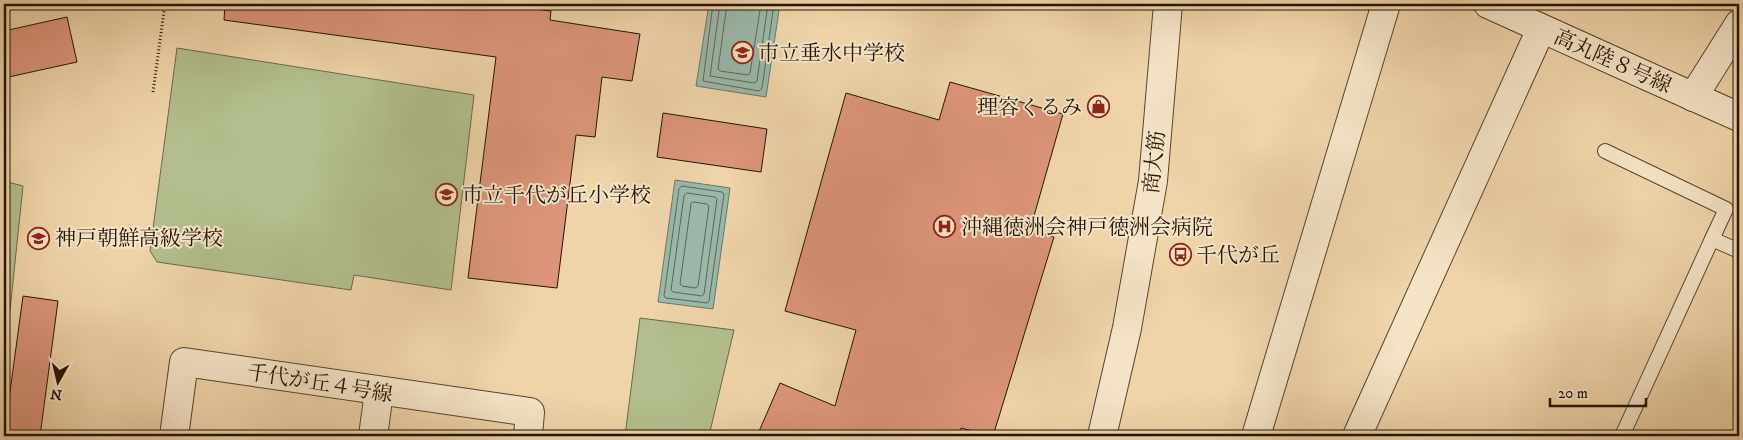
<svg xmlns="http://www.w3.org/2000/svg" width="1743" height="440" font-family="'IM FELL DW Pica','Noto Serif JP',serif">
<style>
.green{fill:#b2be8d;stroke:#6a694a}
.water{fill:#9ab8aa;stroke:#6a7669}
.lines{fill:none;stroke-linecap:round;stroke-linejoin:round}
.shore{stroke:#5e6659;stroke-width:1}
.building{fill:#dc957a;stroke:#221408}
.service-casing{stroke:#554430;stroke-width:16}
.minor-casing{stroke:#554430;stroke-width:30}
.tertiary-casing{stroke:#554430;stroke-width:30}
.path{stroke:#221408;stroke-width:3;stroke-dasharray:1 2.5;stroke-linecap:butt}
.service{stroke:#f5e3c7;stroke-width:14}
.minor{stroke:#f5e3c7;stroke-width:28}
.tertiary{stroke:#f5e3c7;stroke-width:28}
.labels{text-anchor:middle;stroke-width:4;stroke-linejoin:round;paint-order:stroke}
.poi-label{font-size:21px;fill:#221408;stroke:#f5e3c7;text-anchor:start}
.street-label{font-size:21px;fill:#221408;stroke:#f5e3c7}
</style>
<rect width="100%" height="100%" fill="#efd4a9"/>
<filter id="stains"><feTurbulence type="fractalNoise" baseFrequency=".004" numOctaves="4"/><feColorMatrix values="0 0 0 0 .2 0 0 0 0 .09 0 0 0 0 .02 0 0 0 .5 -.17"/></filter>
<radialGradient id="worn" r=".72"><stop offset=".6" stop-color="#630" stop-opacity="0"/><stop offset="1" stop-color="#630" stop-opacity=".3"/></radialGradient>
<g class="green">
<path d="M177,48L474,95L451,290L354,275L351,290L157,262L150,251Z"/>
<path d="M4,181L23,186L4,368Z"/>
<path d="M640,318L734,330L709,436H625Z"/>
</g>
<g class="water">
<path d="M709,4H780L766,97L696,86Z"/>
<path d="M675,180L730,188L713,309L658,302Z"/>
</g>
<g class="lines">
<g class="shore">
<path d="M713,4L703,81L759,91L762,88L774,4"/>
<path d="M720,4L710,76L754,83L757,81L768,4"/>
<path d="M727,4L718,69L720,71L748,75L750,73L761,4"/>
<path d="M682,186L722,192L724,194L709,301L707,303L666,298L664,296L679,189Z"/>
<path d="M687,193L715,197L717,199L704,294L702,296L673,292L671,290L684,196Z"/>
<path d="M693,202L707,204L709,206L698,286L695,288L682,286L680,284L691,204Z"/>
</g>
</g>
<g class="building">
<path d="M225,4H495L551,11L550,20L640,34L632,81L602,77L595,137L576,135L557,288L468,278L496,57L224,20Z"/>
<path d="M67,17L77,62L4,78V31Z"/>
<path d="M950,82L1063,114L1030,230L1054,237L993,436L961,428L958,436H933L909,430L907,436H757L780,383L835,406L856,330L785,311L846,93L939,120Z"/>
<path d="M663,113L767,129L761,172L657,157Z"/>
<path d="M23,296L58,301L40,436H4Z"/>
</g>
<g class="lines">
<defs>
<g id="service">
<path d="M1605,151L1726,209L1712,239"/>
<path d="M1622,436L1712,239L1739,251"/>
</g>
<g id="minor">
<path d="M1488,4C1572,42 1655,80 1739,117"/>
<path d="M1693,97L1739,24"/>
<path d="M174,436L184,362L530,412L528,436"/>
<path d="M373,436L379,392"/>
<path d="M1256,436L1386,4"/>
<path d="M1357,436L1541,29"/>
</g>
<path id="tertiary" d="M1102,436L1127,328L1153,181L1168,4"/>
</defs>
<use href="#service" class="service-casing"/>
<use href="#minor" class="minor-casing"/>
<use href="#tertiary" class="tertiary-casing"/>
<path class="path" d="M153,92L165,4"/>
<use href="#service" class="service"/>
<use href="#minor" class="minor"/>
<use href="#tertiary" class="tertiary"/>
</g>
<defs>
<symbol id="school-ring" viewBox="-11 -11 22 22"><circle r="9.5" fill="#f5e3c7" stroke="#8f2418" stroke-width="1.5"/><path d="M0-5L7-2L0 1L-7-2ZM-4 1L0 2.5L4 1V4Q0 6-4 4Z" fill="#8f2418"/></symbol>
<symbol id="shop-ring" viewBox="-11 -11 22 22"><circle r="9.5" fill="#f5e3c7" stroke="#8f2418" stroke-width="1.5"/><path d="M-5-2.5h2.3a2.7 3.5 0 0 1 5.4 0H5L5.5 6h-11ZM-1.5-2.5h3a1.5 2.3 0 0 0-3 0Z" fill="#8f2418"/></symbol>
<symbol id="hospital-ring" viewBox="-11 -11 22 22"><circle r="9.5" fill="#f5e3c7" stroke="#8f2418" stroke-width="1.5"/><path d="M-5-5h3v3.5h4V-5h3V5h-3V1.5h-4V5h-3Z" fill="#8f2418"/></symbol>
<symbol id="bus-ring" viewBox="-11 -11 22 22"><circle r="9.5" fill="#f5e3c7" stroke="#8f2418" stroke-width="1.5"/><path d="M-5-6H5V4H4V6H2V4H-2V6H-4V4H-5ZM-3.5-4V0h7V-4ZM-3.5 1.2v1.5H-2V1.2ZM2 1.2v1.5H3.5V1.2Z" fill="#8f2418"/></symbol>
</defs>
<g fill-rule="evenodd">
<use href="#school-ring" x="730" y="40" width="25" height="25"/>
<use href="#shop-ring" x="1086" y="94" width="25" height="25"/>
<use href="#school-ring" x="434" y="182" width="25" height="25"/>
<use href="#hospital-ring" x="932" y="214" width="25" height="25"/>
<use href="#school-ring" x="26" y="226" width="25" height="25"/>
<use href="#bus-ring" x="1168" y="242" width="25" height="25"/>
</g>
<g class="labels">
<g class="poi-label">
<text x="758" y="60">市立垂水中学校</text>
<text x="1082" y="114" text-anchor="end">理容くるみ</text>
<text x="462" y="202">市立千代が丘小学校</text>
<text x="961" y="234">沖縄徳洲会神戸徳洲会病院</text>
<text x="55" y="245">神戸朝鮮高級学校</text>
<text x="1196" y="262">千代が丘</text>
</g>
<g class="street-label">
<text transform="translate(1613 61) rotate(24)" y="7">高丸陸８号線</text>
<text transform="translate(1154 162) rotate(-84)" y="7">商大筋</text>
<text transform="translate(320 383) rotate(9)" y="7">千代が丘４号線</text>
</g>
</g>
<rect width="1743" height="440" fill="none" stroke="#efd4a9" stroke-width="20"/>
<rect x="5" y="5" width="1733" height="430" fill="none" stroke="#221408" stroke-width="2.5"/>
<rect x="10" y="10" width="1723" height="420" fill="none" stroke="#221408"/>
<g transform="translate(58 382) rotate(188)" stroke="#f5e3c7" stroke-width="4" paint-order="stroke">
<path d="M0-4L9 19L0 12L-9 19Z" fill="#221408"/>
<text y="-8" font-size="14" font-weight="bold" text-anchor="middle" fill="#221408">N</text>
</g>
<path d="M1550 398v8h96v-8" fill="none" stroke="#221408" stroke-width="2.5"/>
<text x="1558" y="398" font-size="15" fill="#221408" stroke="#f5e3c7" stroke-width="4" paint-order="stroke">20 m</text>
<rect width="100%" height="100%" filter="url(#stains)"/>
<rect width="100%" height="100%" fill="url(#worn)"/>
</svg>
